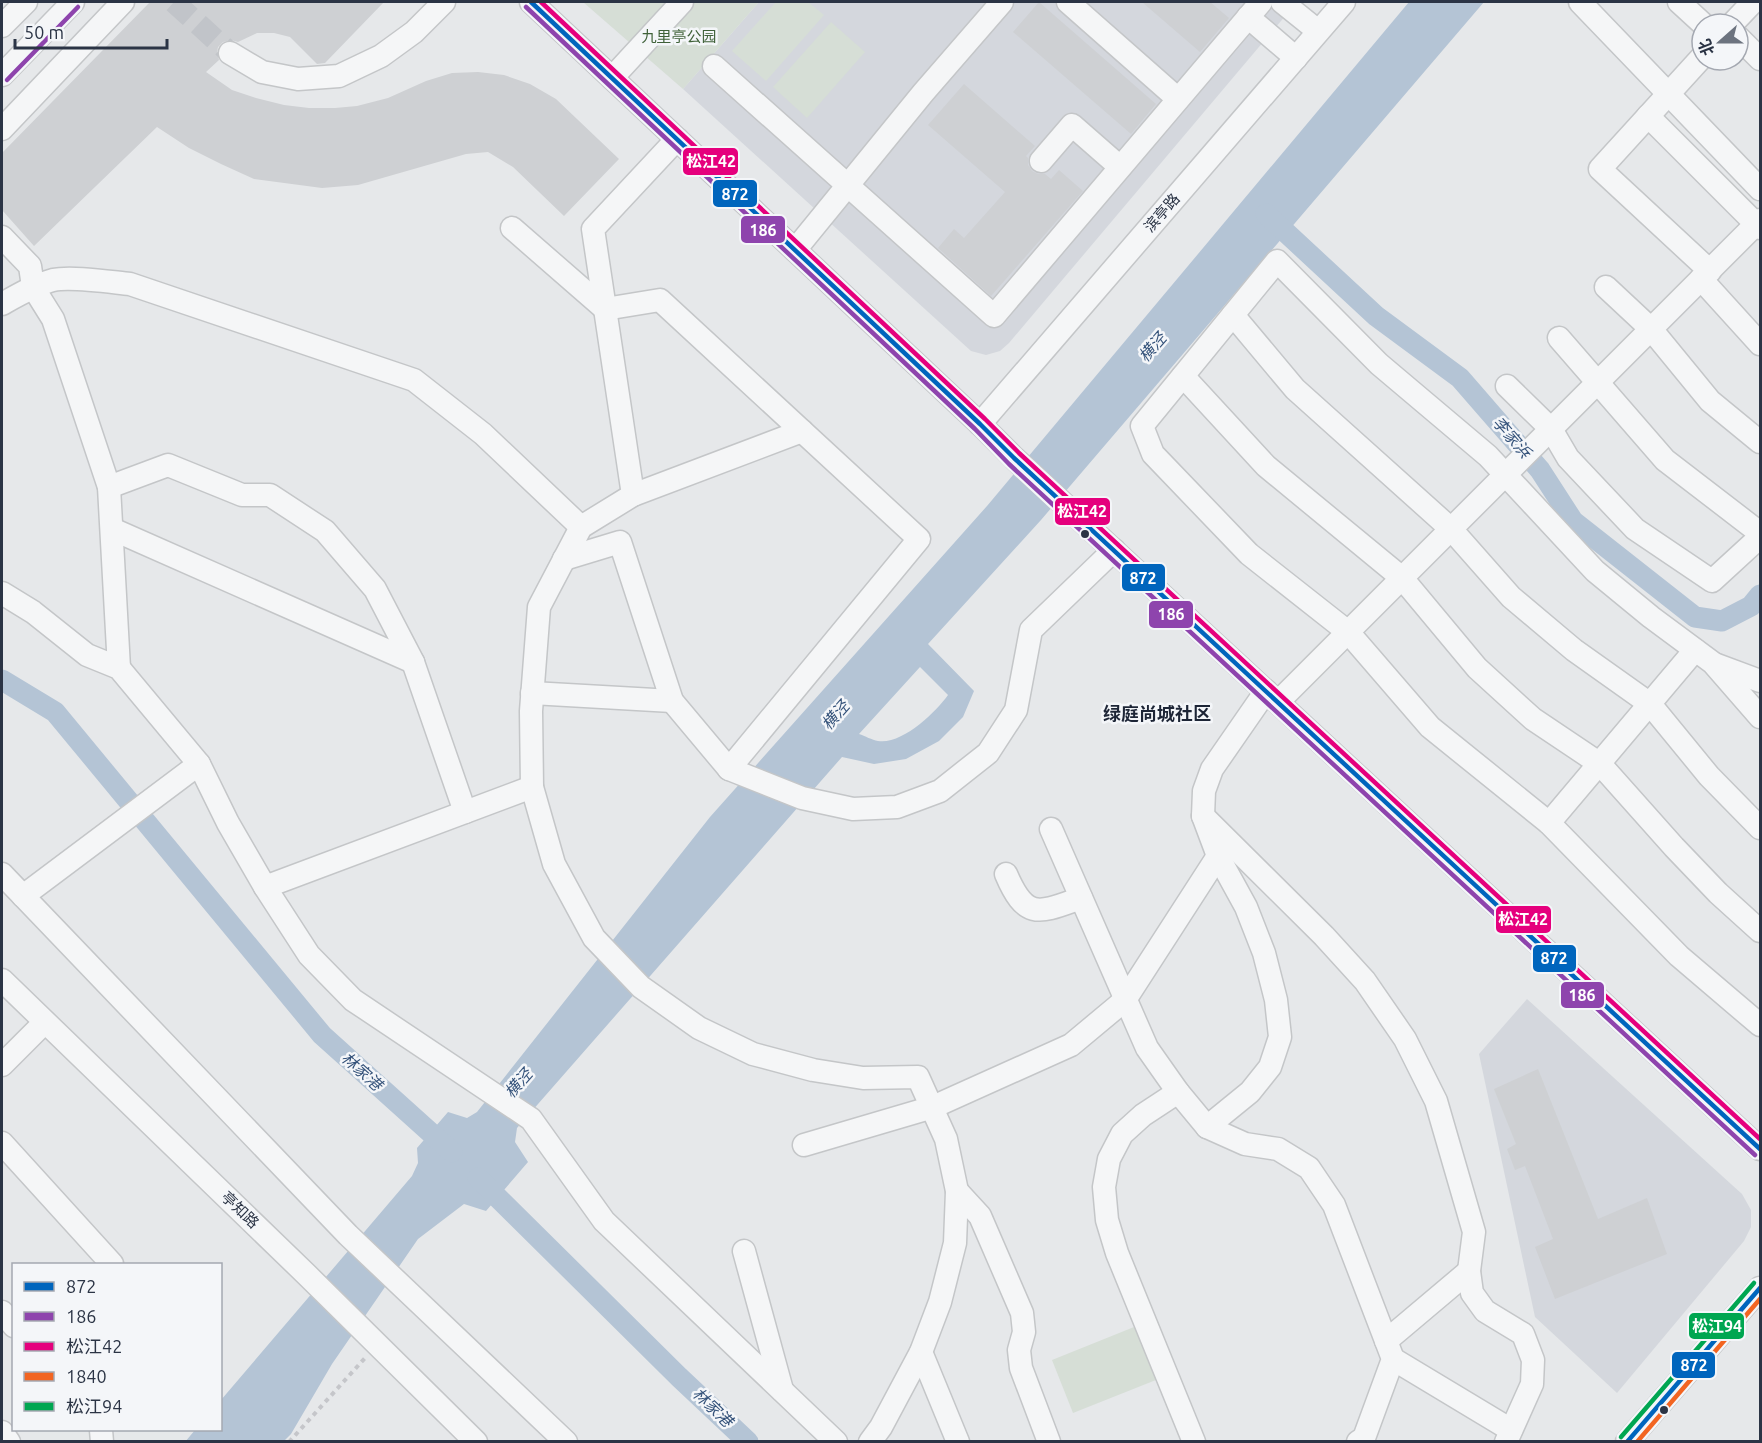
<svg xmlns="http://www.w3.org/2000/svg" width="1762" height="1443" font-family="Ubuntu,'Noto Sans SC',sans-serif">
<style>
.built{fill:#d4d7dd}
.green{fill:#d6ded6}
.water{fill:#b4c4d5;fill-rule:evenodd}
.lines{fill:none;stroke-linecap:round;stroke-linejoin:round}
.canal{stroke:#b4c4d5;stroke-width:21}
.building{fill:#ced0d3}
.minor-tunnel{stroke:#c1c4c9;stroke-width:22;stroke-dasharray:22 11;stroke-linecap:butt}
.minor-casing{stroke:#c4c6c8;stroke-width:25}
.path{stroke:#c5c6ca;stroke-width:4;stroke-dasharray:4.5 4.5;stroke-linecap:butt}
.minor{stroke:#f5f6f7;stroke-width:22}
.bus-1-casing{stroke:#f4f6f9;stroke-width:9}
.bus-2-casing{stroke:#f4f6f9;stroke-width:9}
.bus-3-casing{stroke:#f4f6f9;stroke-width:9}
.bus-4-casing{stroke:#f4f6f9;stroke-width:9}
.bus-5-casing{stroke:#f4f6f9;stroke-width:9}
.bus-1{stroke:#0065bd;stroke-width:4.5}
.bus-2{stroke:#8e44ad;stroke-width:4.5}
.bus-3{stroke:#e5007d;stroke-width:4.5}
.bus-4{stroke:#f26522;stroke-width:4.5}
.bus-5{stroke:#00a651;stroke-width:4.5}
.bus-dot{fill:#2b3445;stroke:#f4f6f9;stroke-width:2}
.labels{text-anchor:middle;stroke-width:5;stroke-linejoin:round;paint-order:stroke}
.park-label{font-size:15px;fill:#3f6138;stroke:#f4f6f9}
.street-label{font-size:15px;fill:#2b3445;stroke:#f4f6f9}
.water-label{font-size:16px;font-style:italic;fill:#34527a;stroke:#f4f6f9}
.quarter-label{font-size:18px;font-weight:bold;fill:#1d2536;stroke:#f4f6f9}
.line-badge{stroke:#f4f6f9;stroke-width:2}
.badge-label{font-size:16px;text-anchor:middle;font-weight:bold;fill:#fff}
</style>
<rect width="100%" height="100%" fill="#e6e8ea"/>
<g class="built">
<path d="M759,2H1297L1009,343L1000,351L986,355L971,351L683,89Z"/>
<path d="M1527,999L1742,1194L1751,1210V1227L1744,1241L1617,1393L1535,1317L1479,1054Z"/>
</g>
<g class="green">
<path d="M583,2H759L683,89Z"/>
<path d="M776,2H808L824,15L766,81L732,51Z"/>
<path d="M831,22L865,52L807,118L773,87Z"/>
<path d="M1139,1325L1161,1378L1073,1413L1052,1360Z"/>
</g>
<path class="water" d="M1409,2H1484L1041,520L928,644L974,691L963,717L939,741L906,759L874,764L842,757L517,1128L515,1142L528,1162L486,1211L464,1204L418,1239L332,1364L291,1434L284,1441L185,1442L195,1430H220L221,1400L412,1176L418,1163L417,1148L448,1112L467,1118L477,1112L710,817L987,506ZM920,667L948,695C936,712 902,745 878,741C872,740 865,736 859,734Z"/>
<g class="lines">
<g class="canal">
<path d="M1266,214L1376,316L1460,378L1540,470L1573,521L1695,617L1722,621L1751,606L1760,595"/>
<path d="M2,680L55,712L322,1035L452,1152"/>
<path d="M478,1178L679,1377L748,1442"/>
</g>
</g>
<g class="building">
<path d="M150,2H384L325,63L317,64L290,37L274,33H257L238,42L231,40L223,42L218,47L217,52L219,60L206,72L232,90L256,98L284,105L309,108H335L357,106L388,98L426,81L452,73L478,72L504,75L530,84L556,99L619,159L564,216L513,167L488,152L466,154L358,185L322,188L254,179L221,164L189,148L157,127L34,246L2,210V153Z"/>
<path d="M1039,2L1156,104L1131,134L1013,32Z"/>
<path d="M1142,2H1210L1229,18L1200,52Z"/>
<path d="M964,84L1035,146L1026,156L1028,158V165L1032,171L1038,174H1045L1051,179L1059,170L1083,191L991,296L938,248L954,229L964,238L1005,192L928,125Z"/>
<path d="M1538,1069L1598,1219L1647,1198L1667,1254L1555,1299L1535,1247L1553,1239L1525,1166L1515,1170L1507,1149L1516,1144L1494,1089Z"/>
</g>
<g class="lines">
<path class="minor-tunnel" d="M174,2L230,53"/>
<defs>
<g id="minor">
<path d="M531,2L980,424L1014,458L1760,1149"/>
<path d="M1068,2L1178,99"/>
<path d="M1282,2L1318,31"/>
<path d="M1580,2L1760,189"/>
<path d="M1679,2L1703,24"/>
<path d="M1248,17L1296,58"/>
<path d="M1732,24L1753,2"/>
<path d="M2,26L26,2"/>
<path d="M1738,37L1760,59"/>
<path d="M230,53L262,72L298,79L339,76L381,56L414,32L444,2"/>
<path d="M1702,57L1600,169L1710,271"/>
<path d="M714,66L994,316L1261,2"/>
<path d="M2,75L73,2"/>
<path d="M612,78L682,2"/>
<path d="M1648,116L1760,228"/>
<path d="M2,129L123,2"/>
<path d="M1041,161L1072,125L1120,167"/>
<path d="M512,228L605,309L660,300L919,539L729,769"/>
<path d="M2,237L30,266L33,287L53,319L109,487L119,668"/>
<path d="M795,250L923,93L1002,2"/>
<path d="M1701,279L1760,344"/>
<path d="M1606,287L1651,329L1710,401L1760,442"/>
<path d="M2,304C18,295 35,285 53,280C71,276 110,282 130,284L414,380L483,434L581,527"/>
<path d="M1233,315L1295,389L1451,529L1511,597L1574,650L1650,704L1709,776L1760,828"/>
<path d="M1559,338L1665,460L1760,533"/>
<path d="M1183,376L1266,466L1402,578L1477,668L1533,719L1600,764L1674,847L1718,893L1760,931"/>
<path d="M1507,386L1551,429L1568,458L1635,529L1712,581L1760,537"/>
<path d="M980,424L1344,2"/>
<path d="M802,431L633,495L581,527L539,607L531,711L532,787L554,864L594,938L641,987L699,1028L753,1054L813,1070L863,1078L918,1077L946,1139L957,1191L955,1243L940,1302L921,1352L881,1427L870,1442"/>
<path d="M109,487L168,465L242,495H270L325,531L375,589L413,662L465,812"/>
<path d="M633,495L593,229L677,139"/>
<path d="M112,529L413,662"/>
<path d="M564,559L620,542L672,701L729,769L802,798L853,809L897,807L940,791L988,753L1016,710L1031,630L1114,550"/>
<path d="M2,593L33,612L87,655L119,668L199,764L228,823L265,887L309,955L353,1000L531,1119L604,1221L836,1442"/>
<path d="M1717,665L1760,681"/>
<path d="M532,693L672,701"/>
<path d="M1278,702L1760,220"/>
<path d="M1760,717L1713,663L1651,617L1595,571L1488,456L1379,364L1277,261L1142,426L1153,454L1249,554L1348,632L1430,727L1549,823L1679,956L1760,1025"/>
<path d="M1203,816L1324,936L1365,981L1405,1039L1436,1101L1474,1232L1469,1271L1472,1293L1485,1311L1523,1334L1533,1360L1532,1384L1506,1442"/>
<path d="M1549,823L1695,650"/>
<path d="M1051,829L1147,1048L1178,1092L1207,1127L1245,1144L1278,1149L1309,1168L1334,1205L1393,1359L1364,1438L1358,1442"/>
<path d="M2,874L348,1235L566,1442"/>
<path d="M1006,874C1026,921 1039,913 1081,898"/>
<path d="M265,887L532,787"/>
<path d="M23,896L199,764"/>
<path d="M2,980L307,1275L476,1442"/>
<path d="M2,1065L44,1023"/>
<path d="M1178,1092L1143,1115L1122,1134L1109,1159L1104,1187L1107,1220L1117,1253L1194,1442"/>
<path d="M1207,1127L1250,1092L1270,1067L1280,1037L1276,1000L1264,953L1246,907L1218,856L1203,816L1204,791L1212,769L1266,691"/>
<path d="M2,1143L112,1264"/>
<path d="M804,1145L933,1107L1071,1045L1125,1000L1218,856"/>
<path d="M957,1191L980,1216L1022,1313L1024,1332L1019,1350L1021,1368L1049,1442"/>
<path d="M744,1251L782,1390"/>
<path d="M2,1312L14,1326"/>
<path d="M1386,1341L1469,1271"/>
<path d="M921,1352L958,1442"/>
<path d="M1393,1359L1511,1430"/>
<path d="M101,1430L102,1442"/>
<path d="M2,1432L9,1442"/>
<path d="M1627,1442L1760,1288"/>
</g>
</defs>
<use href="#minor" class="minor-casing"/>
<path class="path" d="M289,1442L365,1358"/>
<use href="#minor" class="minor"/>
<defs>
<g id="bus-1">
<path d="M531,2L980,424L1014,458L1760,1149"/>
<path d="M1627,1442L1760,1288"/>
</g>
<g id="bus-2">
<path d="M526,7L975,429L1009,464L1755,1155"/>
<path d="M7,80L78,7"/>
</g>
<path id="bus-3" d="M541,2L985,419L1019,453L1760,1139"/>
<path id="bus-4" d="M1637,1442L1760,1299"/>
<path id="bus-5" d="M1621,1437L1754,1283"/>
</defs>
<use href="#bus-1" class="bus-1-casing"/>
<use href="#bus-2" class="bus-2-casing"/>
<use href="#bus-3" class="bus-3-casing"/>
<use href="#bus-4" class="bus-4-casing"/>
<use href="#bus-5" class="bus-5-casing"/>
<use href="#bus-1" class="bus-1"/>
<use href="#bus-2" class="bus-2"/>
<use href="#bus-3" class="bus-3"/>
<use href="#bus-4" class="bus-4"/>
<use href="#bus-5" class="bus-5"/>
</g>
<g class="bus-dot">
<circle cx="1085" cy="534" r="5"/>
<circle cx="1664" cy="1410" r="5"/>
</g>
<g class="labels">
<g class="park-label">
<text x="679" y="42">九里亭公园</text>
</g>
<g class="street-label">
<text transform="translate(1162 213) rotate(-49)" y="5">滨亭路</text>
<text transform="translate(240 1210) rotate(44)" y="5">亭知路</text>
</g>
<g class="water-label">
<text transform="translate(1152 347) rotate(-49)" y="6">横泾</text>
<text transform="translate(1512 437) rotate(49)" y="6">李家浜</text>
<text transform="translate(835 715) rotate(-49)" y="6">横泾</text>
<text transform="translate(362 1071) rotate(42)" y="6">林家港</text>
<text transform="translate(518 1083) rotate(-49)" y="6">横泾</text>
<text transform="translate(713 1407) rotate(44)" y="6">林家港</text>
</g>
<g class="quarter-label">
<text x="1157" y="720">绿庭尚城社区</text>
</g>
</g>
<g class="line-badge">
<rect x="682" y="147" width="57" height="29" rx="6" fill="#e5007d"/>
<rect x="712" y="179" width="46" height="29" rx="6" fill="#0065bd"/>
<rect x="740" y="215" width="46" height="29" rx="6" fill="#8e44ad"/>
<rect x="1054" y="497" width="57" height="29" rx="6" fill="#e5007d"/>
<rect x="1121" y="563" width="45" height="29" rx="6" fill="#0065bd"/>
<rect x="1148" y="600" width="46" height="29" rx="6" fill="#8e44ad"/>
<rect x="1495" y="905" width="57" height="29" rx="6" fill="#e5007d"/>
<rect x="1532" y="944" width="45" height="29" rx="6" fill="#0065bd"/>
<rect x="1560" y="981" width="45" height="28" rx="6" fill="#8e44ad"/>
<rect x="1688" y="1312" width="57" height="28" rx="6" fill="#00a651"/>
<rect x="1671" y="1351" width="45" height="28" rx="6" fill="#0065bd"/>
</g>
<g class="badge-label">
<text x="711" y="167">松江42</text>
<text x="735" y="200">872</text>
<text x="763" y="236">186</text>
<text x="1082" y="517">松江42</text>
<text x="1143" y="584">872</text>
<text x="1171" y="620">186</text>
<text x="1523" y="925">松江42</text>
<text x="1554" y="964">872</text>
<text x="1582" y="1001">186</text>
<text x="1717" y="1332">松江94</text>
<text x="1694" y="1371">872</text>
</g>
<rect width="1762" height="1443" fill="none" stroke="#2b3445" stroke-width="6"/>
<rect x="12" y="1263" width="210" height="168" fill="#f4f6f9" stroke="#a4a8b1" stroke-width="1.5"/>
<rect x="24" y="1282" width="30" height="9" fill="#0065bd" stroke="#a4a8b1" stroke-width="1.5"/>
<text x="66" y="1293" font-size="18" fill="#2b3445">872</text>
<rect x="24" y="1312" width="30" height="9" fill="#8e44ad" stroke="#a4a8b1" stroke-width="1.5"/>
<text x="66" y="1323" font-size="18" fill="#2b3445">186</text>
<rect x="24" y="1342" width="30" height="9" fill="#e5007d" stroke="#a4a8b1" stroke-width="1.5"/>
<text x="66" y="1353" font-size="18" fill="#2b3445">松江42</text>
<rect x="24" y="1372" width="30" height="9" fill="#f26522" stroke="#a4a8b1" stroke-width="1.5"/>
<text x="66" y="1383" font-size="18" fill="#2b3445">1840</text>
<rect x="24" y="1402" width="30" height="9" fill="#00a651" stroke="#a4a8b1" stroke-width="1.5"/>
<text x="66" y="1413" font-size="18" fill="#2b3445">松江94</text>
<g transform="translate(1720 42) rotate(249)"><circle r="28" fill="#f4f6f9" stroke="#a4a8b1" stroke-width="1.5"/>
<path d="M0-4.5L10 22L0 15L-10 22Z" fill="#6c737f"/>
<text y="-9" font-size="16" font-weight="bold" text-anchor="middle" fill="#2b3445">北</text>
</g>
<path d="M15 39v9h152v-9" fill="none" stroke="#2b3445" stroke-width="3"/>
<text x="24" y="39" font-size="18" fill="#2b3445" stroke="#f4f6f9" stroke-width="4.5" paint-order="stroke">50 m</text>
</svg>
